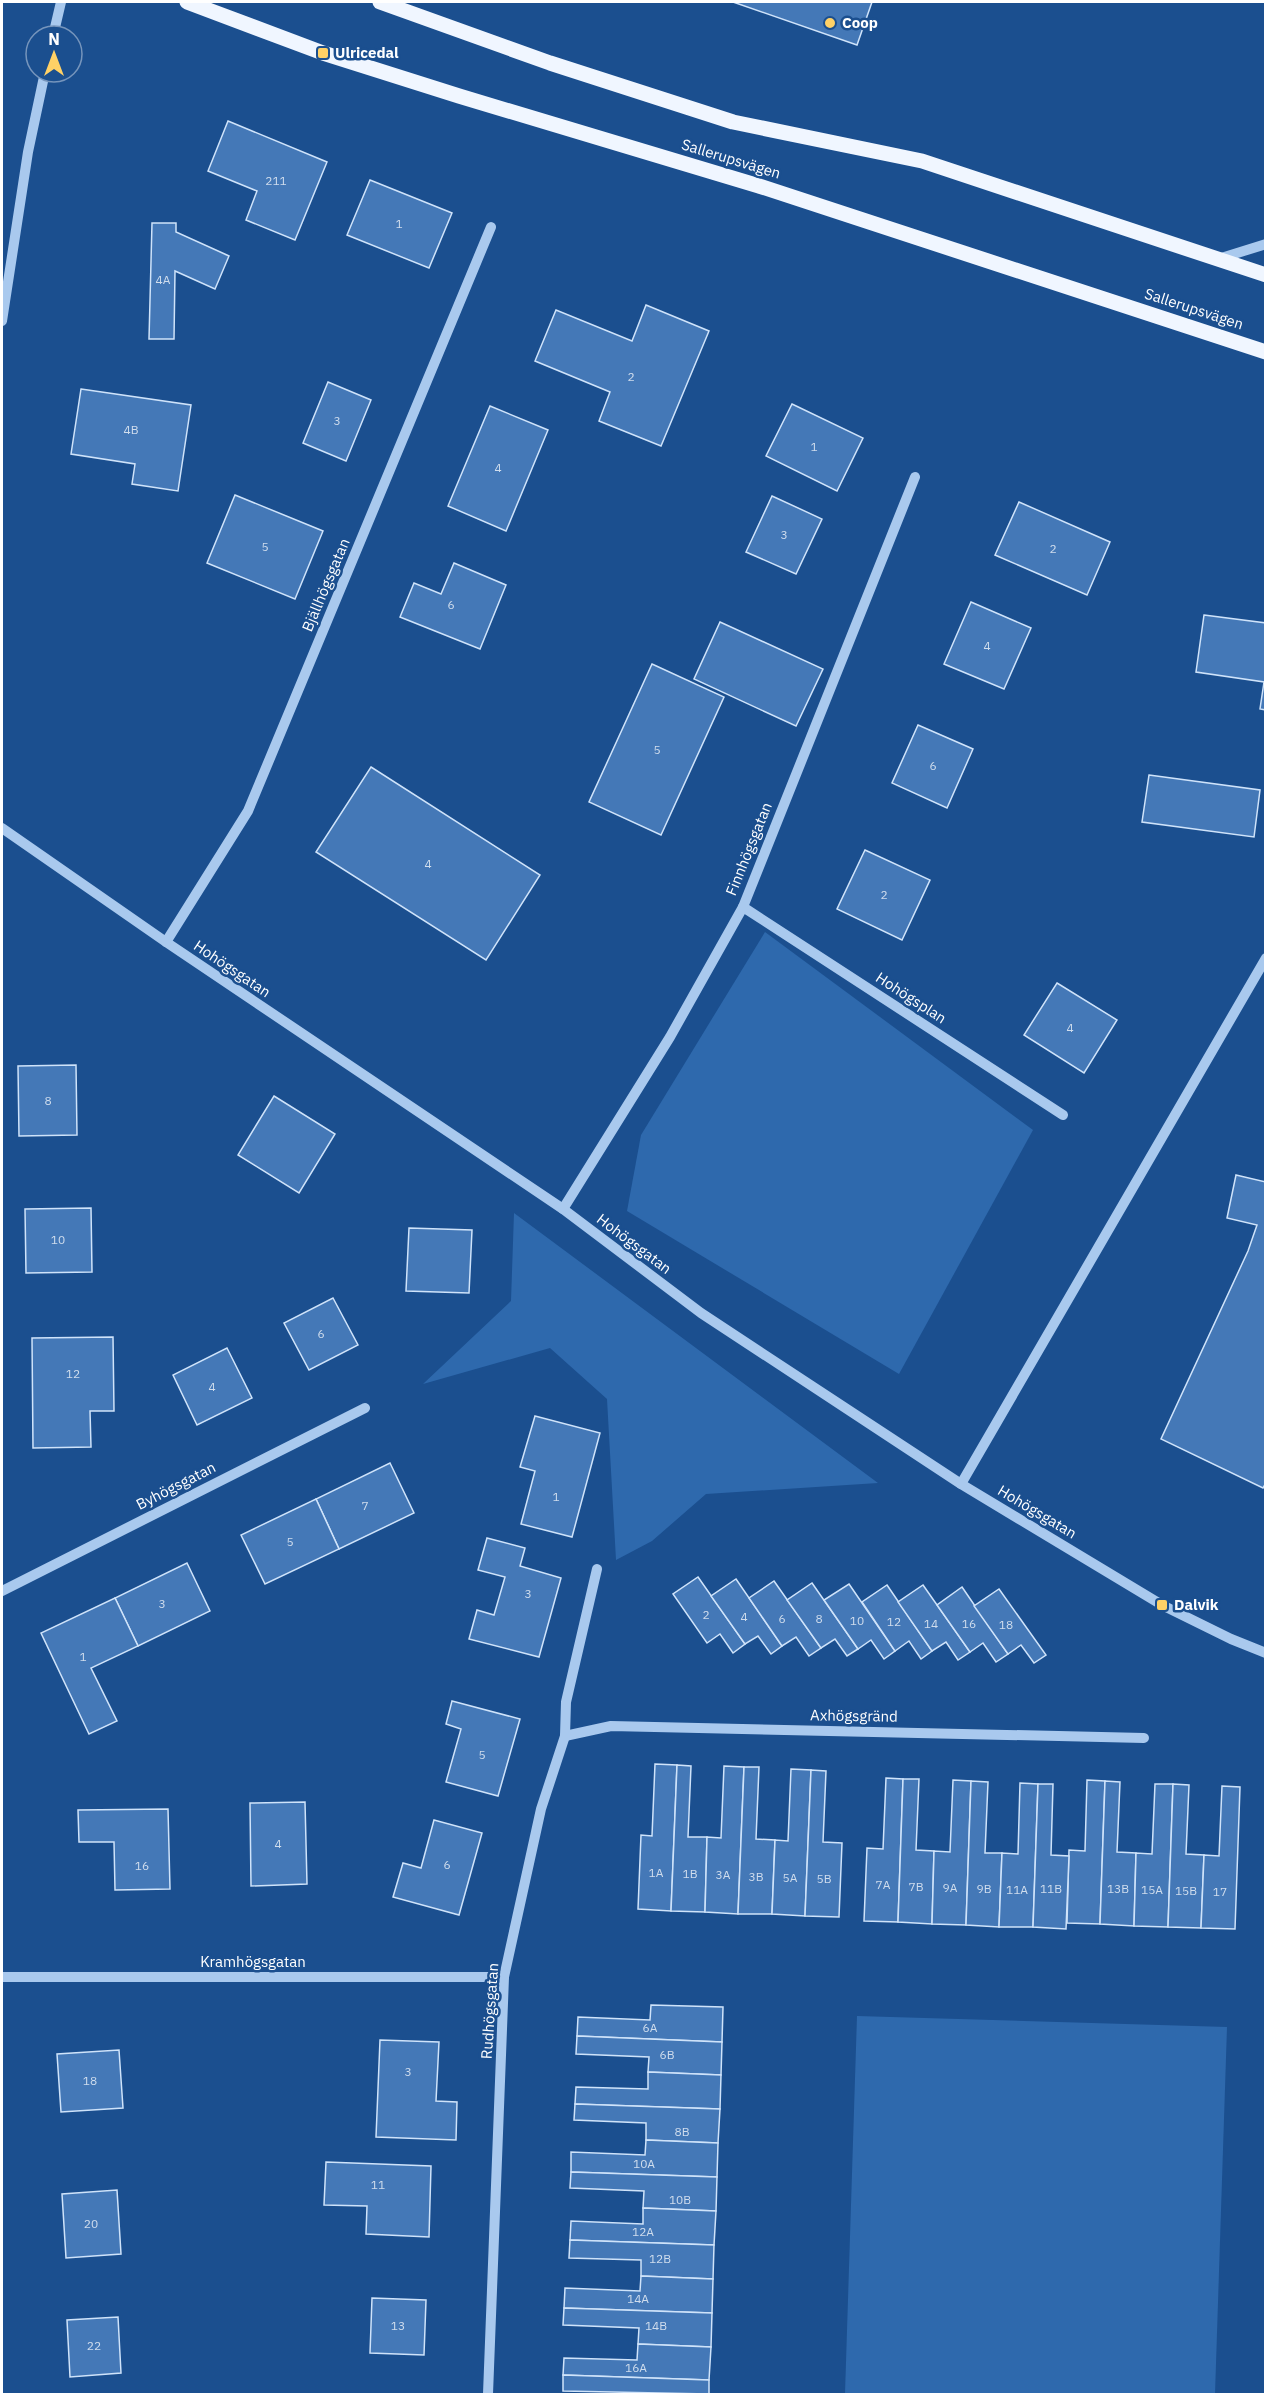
<svg xmlns="http://www.w3.org/2000/svg" width="1267" height="2396" font-family="'IBM Plex Sans',sans-serif">
<style>
.green{fill:#2e69ad}
.building{fill:#4478b7;stroke:#cfe3fa;stroke-width:1.5}
.lines{fill:none;stroke-linecap:round;stroke-linejoin:round}
.minor{stroke:#a9c9ee;stroke-width:10}
.major{stroke:#f0f6ff;stroke-width:15}
.poi-dot{fill:#ffd166;stroke:#1b4f8f;stroke-width:2}
.labels{text-anchor:middle;stroke-width:5;stroke-linejoin:round;paint-order:stroke}
.number-label{font-size:12px;fill:#d0dded}
.poi-label{font-size:15px;font-weight:bold;fill:#fff;stroke:#1b4f8f;text-anchor:start}
.street-label{font-size:15px;fill:#fff;stroke:#1b4f8f}
</style>
<rect width="100%" height="100%" fill="#1b4f8f"/>
<g class="green">
<path d="M765,932L1033,1130L899,1374L627,1211L641,1135Z"/>
<path d="M514,1213L878,1483L706,1494L652,1541L616,1560L607,1399L550,1348L423,1384L511,1301Z"/>
<path d="M857,2016L1227,2027L1215,2394H845Z"/>
</g>
<g class="building">
<path d="M733,2H872L857,45Z"/>
<path d="M228,121L327,162L295,240L246,220L257,191L208,171Z"/>
<path d="M370,180L452,213L429,268L347,235Z"/>
<path d="M152,223H176V232L229,256L215,289L175,271L174,339H149Z"/>
<path d="M646,305L709,331L661,446L599,421L610,392L535,361L556,310L632,341Z"/>
<path d="M328,382L371,400L346,461L303,443Z"/>
<path d="M81,389L191,405L178,491L132,484L135,464L71,454Z"/>
<path d="M792,404L863,438L837,491L766,456Z"/>
<path d="M490,406L548,430L506,531L448,506Z"/>
<path d="M235,495L323,531L295,599L207,563Z"/>
<path d="M772,496L822,519L796,574L746,552Z"/>
<path d="M1019,502L1110,542L1087,595L995,555Z"/>
<path d="M454,563L506,585L480,649L400,617L414,583L441,594Z"/>
<path d="M971,602L1031,628L1004,689L944,664Z"/>
<path d="M1204,615L1266,623V710L1260,709L1264,682L1196,672Z"/>
<path d="M720,622L823,669L796,726L694,679Z"/>
<path d="M652,664L724,697L661,835L589,802Z"/>
<path d="M918,725L973,749L947,808L892,783Z"/>
<path d="M371,767L540,875L486,960L316,852Z"/>
<path d="M1149,775L1260,790L1254,837L1142,822Z"/>
<path d="M865,850L930,880L902,940L837,909Z"/>
<path d="M1057,983L1117,1020L1084,1073L1024,1035Z"/>
<path d="M76,1065L77,1135L19,1136L18,1066Z"/>
<path d="M274,1096L335,1134L299,1193L238,1155Z"/>
<path d="M1236,1175L1266,1182V1483L1263,1488L1161,1439L1248,1251L1257,1225L1227,1218Z"/>
<path d="M91,1208L92,1272L26,1273L25,1209Z"/>
<path d="M409,1228L472,1230L469,1293L406,1291Z"/>
<path d="M333,1298L358,1345L309,1370L284,1323Z"/>
<path d="M113,1337L114,1411H90L91,1447L33,1448L32,1338Z"/>
<path d="M227,1348L252,1398L197,1425L173,1375Z"/>
<path d="M535,1416L600,1433L572,1537L521,1524L535,1471L520,1467Z"/>
<path d="M390,1463L414,1513L339,1549L316,1499Z"/>
<path d="M316,1499L339,1549L265,1584L241,1535Z"/>
<path d="M487,1538L525,1548L520,1566L561,1578L539,1657L469,1639L477,1610L494,1615L505,1577L478,1570Z"/>
<path d="M187,1563L210,1611L138,1646L115,1598Z"/>
<path d="M698,1577L745,1644L733,1653L720,1634L707,1643L673,1594Z"/>
<path d="M736,1579L782,1646L771,1654L758,1636L745,1644L711,1596Z"/>
<path d="M774,1581L821,1648L809,1656L796,1637L782,1646L749,1598Z"/>
<path d="M812,1583L858,1649L847,1656L835,1639L821,1648L787,1600Z"/>
<path d="M849,1584L895,1651L884,1659L871,1640L858,1649L824,1600Z"/>
<path d="M887,1585L932,1651L921,1659L909,1641L895,1651L862,1602Z"/>
<path d="M923,1585L970,1652L958,1660L946,1642L932,1651L898,1602Z"/>
<path d="M962,1587L1008,1654L996,1662L983,1643L970,1652L937,1605Z"/>
<path d="M999,1589L1046,1655L1034,1663L1021,1645L1008,1654L974,1606Z"/>
<path d="M115,1598L138,1646L91,1668L117,1721L89,1734L41,1633Z"/>
<path d="M452,1701L520,1719L498,1796L446,1782L461,1729L446,1724Z"/>
<path d="M655,1764L677,1765L671,1911L638,1909L641,1835L652,1836Z"/>
<path d="M677,1765L691,1766L688,1837H707L705,1912L671,1911Z"/>
<path d="M724,1766L744,1767L738,1914L705,1912L707,1837L721,1838Z"/>
<path d="M744,1767H759L756,1839L775,1840L772,1914H738Z"/>
<path d="M791,1769L811,1770L805,1916L772,1914L775,1840L788,1841Z"/>
<path d="M811,1770L826,1771L823,1842L842,1843L839,1917L805,1916Z"/>
<path d="M886,1778L903,1779L898,1922L864,1921L867,1848L883,1849Z"/>
<path d="M903,1779H919L916,1850L934,1851L932,1924L898,1922Z"/>
<path d="M953,1780L971,1781L966,1925L932,1924L934,1851L950,1852Z"/>
<path d="M1087,1780L1105,1781L1100,1924L1067,1923L1069,1850L1085,1851Z"/>
<path d="M971,1781L988,1782L985,1853H1002L999,1927L966,1925Z"/>
<path d="M1105,1781L1120,1782L1117,1852L1136,1853L1134,1926L1100,1924Z"/>
<path d="M1020,1783L1038,1784L1033,1927H999L1002,1853L1018,1854Z"/>
<path d="M1038,1784H1053L1051,1855L1069,1856L1066,1929L1033,1927Z"/>
<path d="M1155,1784H1173L1168,1927L1134,1926L1136,1853L1152,1854Z"/>
<path d="M1173,1784L1189,1785L1186,1854L1204,1855L1201,1928L1168,1927Z"/>
<path d="M1222,1786L1240,1787L1235,1929L1201,1928L1204,1855L1219,1856Z"/>
<path d="M305,1802L307,1884L251,1886L250,1803Z"/>
<path d="M168,1809L170,1889L115,1890L114,1842H79L78,1810Z"/>
<path d="M434,1820L482,1833L459,1915L393,1897L403,1863L421,1868Z"/>
<path d="M651,2005L723,2007L722,2042L577,2036L578,2017L650,2020Z"/>
<path d="M577,2036L722,2042L721,2075L648,2072L649,2057L576,2054Z"/>
<path d="M380,2040L439,2042L436,2101L457,2102L456,2140L376,2137Z"/>
<path d="M119,2050L123,2108L61,2112L57,2054Z"/>
<path d="M648,2072L721,2075L720,2109L575,2104L576,2087L648,2089Z"/>
<path d="M575,2104L720,2109L718,2143L646,2140V2123L574,2120Z"/>
<path d="M646,2140L718,2143L717,2177L571,2172V2152L645,2155Z"/>
<path d="M326,2162L431,2166L429,2237L366,2234L367,2206L324,2205Z"/>
<path d="M571,2172L717,2177L716,2211L643,2208L644,2191L570,2188Z"/>
<path d="M117,2190L121,2254L66,2258L62,2194Z"/>
<path d="M643,2208L716,2211L714,2245L570,2240L571,2221L643,2224Z"/>
<path d="M570,2240L714,2245L713,2279L641,2276V2260L569,2258Z"/>
<path d="M641,2276L713,2279L712,2313L564,2308L565,2288L640,2291Z"/>
<path d="M372,2298L426,2300L424,2355L370,2353Z"/>
<path d="M564,2308L712,2313L711,2347L638,2344L639,2328L563,2325Z"/>
<path d="M118,2317L121,2373L70,2377L67,2320Z"/>
<path d="M638,2344L711,2347L709,2380L563,2375L564,2358L637,2360Z"/>
<path d="M563,2375L709,2380V2394L563,2391Z"/>
</g>
<g class="lines">
<g class="minor">
<path d="M53,36L61,2"/>
<path d="M1218,259L1266,244"/>
<path d="M2,321L28,152L45,72"/>
<path d="M2,828L166,942L563,1209L701,1313L961,1484L1162,1605L1231,1639L1266,1653"/>
<path d="M743,907L1063,1115"/>
<path d="M166,942L248,811L491,227"/>
<path d="M563,1209L670,1037L743,907L915,477"/>
<path d="M961,1484L1266,958"/>
<path d="M2,1591L365,1408"/>
<path d="M565,1736L611,1726L1144,1738"/>
<path d="M2,1977H504"/>
<path d="M488,2394L504,1977L541,1809L565,1736L566,1702L597,1569"/>
</g>
<g class="major">
<path d="M187,2L323,53L459,96L759,186L1266,352"/>
<path d="M380,2L550,63L733,122L922,161L1266,275"/>
</g>
</g>
<g class="poi-dot">
<circle cx="830" cy="23" r="6"/>
<rect x="317" y="47" width="12" height="12" rx="3"/>
<rect x="1156" y="1599" width="12" height="12" rx="3"/>
</g>
<g class="labels">
<g class="number-label">
<text x="276" y="185">211</text>
<text x="399" y="228">1</text>
<text x="163" y="284">4A</text>
<text x="631" y="381">2</text>
<text x="337" y="425">3</text>
<text x="131" y="434">4B</text>
<text x="814" y="451">1</text>
<text x="498" y="472">4</text>
<text x="784" y="539">3</text>
<text x="265" y="551">5</text>
<text x="1053" y="553">2</text>
<text x="451" y="609">6</text>
<text x="987" y="650">4</text>
<text x="657" y="754">5</text>
<text x="933" y="770">6</text>
<text x="428" y="868">4</text>
<text x="884" y="899">2</text>
<text x="1070" y="1032">4</text>
<text x="48" y="1105">8</text>
<text x="58" y="1244">10</text>
<text x="321" y="1338">6</text>
<text x="73" y="1378">12</text>
<text x="212" y="1391">4</text>
<text x="556" y="1501">1</text>
<text x="365" y="1510">7</text>
<text x="290" y="1546">5</text>
<text x="528" y="1598">3</text>
<text x="162" y="1608">3</text>
<text x="706" y="1619">2</text>
<text x="744" y="1621">4</text>
<text x="782" y="1623">6</text>
<text x="819" y="1623">8</text>
<text x="857" y="1625">10</text>
<text x="894" y="1626">12</text>
<text x="931" y="1628">14</text>
<text x="969" y="1628">16</text>
<text x="1006" y="1629">18</text>
<text x="83" y="1661">1</text>
<text x="482" y="1759">5</text>
<text x="278" y="1848">4</text>
<text x="447" y="1869">6</text>
<text x="142" y="1870">16</text>
<text x="656" y="1877">1A</text>
<text x="690" y="1878">1B</text>
<text x="723" y="1879">3A</text>
<text x="756" y="1881">3B</text>
<text x="790" y="1882">5A</text>
<text x="824" y="1883">5B</text>
<text x="883" y="1889">7A</text>
<text x="916" y="1891">7B</text>
<text x="950" y="1892">9A</text>
<text x="984" y="1893">9B</text>
<text x="1051" y="1893">11B</text>
<text x="1118" y="1893">13B</text>
<text x="1017" y="1894">11A</text>
<text x="1152" y="1894">15A</text>
<text x="1186" y="1895">15B</text>
<text x="1220" y="1896">17</text>
<text x="650" y="2032">6A</text>
<text x="667" y="2059">6B</text>
<text x="408" y="2076">3</text>
<text x="90" y="2085">18</text>
<text x="682" y="2136">8B</text>
<text x="644" y="2168">10A</text>
<text x="378" y="2189">11</text>
<text x="680" y="2204">10B</text>
<text x="91" y="2228">20</text>
<text x="643" y="2236">12A</text>
<text x="660" y="2263">12B</text>
<text x="638" y="2303">14A</text>
<text x="398" y="2330">13</text>
<text x="656" y="2330">14B</text>
<text x="94" y="2350">22</text>
<text x="636" y="2372">16A</text>
</g>
<g class="poi-label">
<text x="842" y="28">Coop</text>
<text x="335" y="58">Ulricedal</text>
<text x="1174" y="1610">Dalvik</text>
</g>
<g class="street-label">
<text transform="translate(731 159) rotate(17)" y="5">Sallerupsvägen</text>
<text transform="translate(1194 309) rotate(18)" y="5">Sallerupsvägen</text>
<text transform="translate(326 585) rotate(-67)" y="5">Bjällhögsgatan</text>
<text transform="translate(749 849) rotate(-68)" y="5">Finnhögsgatan</text>
<text transform="translate(232 969) rotate(34)" y="5">Hohögsgatan</text>
<text transform="translate(911 998) rotate(33)" y="5">Hohögsplan</text>
<text transform="translate(634 1244) rotate(37)" y="5">Hohögsgatan</text>
<text transform="translate(176 1486) rotate(-27)" y="5">Byhögsgatan</text>
<text transform="translate(1037 1512) rotate(31)" y="5">Hohögsgatan</text>
<text transform="translate(854 1716) rotate(1)" y="5">Axhögsgränd</text>
<text x="253" y="1967">Kramhögsgatan</text>
<text transform="translate(490 2011) rotate(-86)" y="5">Rudhögsgatan</text>
</g>
</g>
<rect width="1267" height="2396" fill="none" stroke="#ffffff" stroke-width="6"/>
<g transform="translate(54 54)"><circle r="28" fill="#1b4f8f" stroke="#7695bc" stroke-width="1.5"/>
<path d="M0-4.5L10 22L0 15L-10 22Z" fill="#ffd166"/>
<text y="-9" font-size="16" font-weight="bold" text-anchor="middle" fill="#ffffff">N</text>
</g>
</svg>
